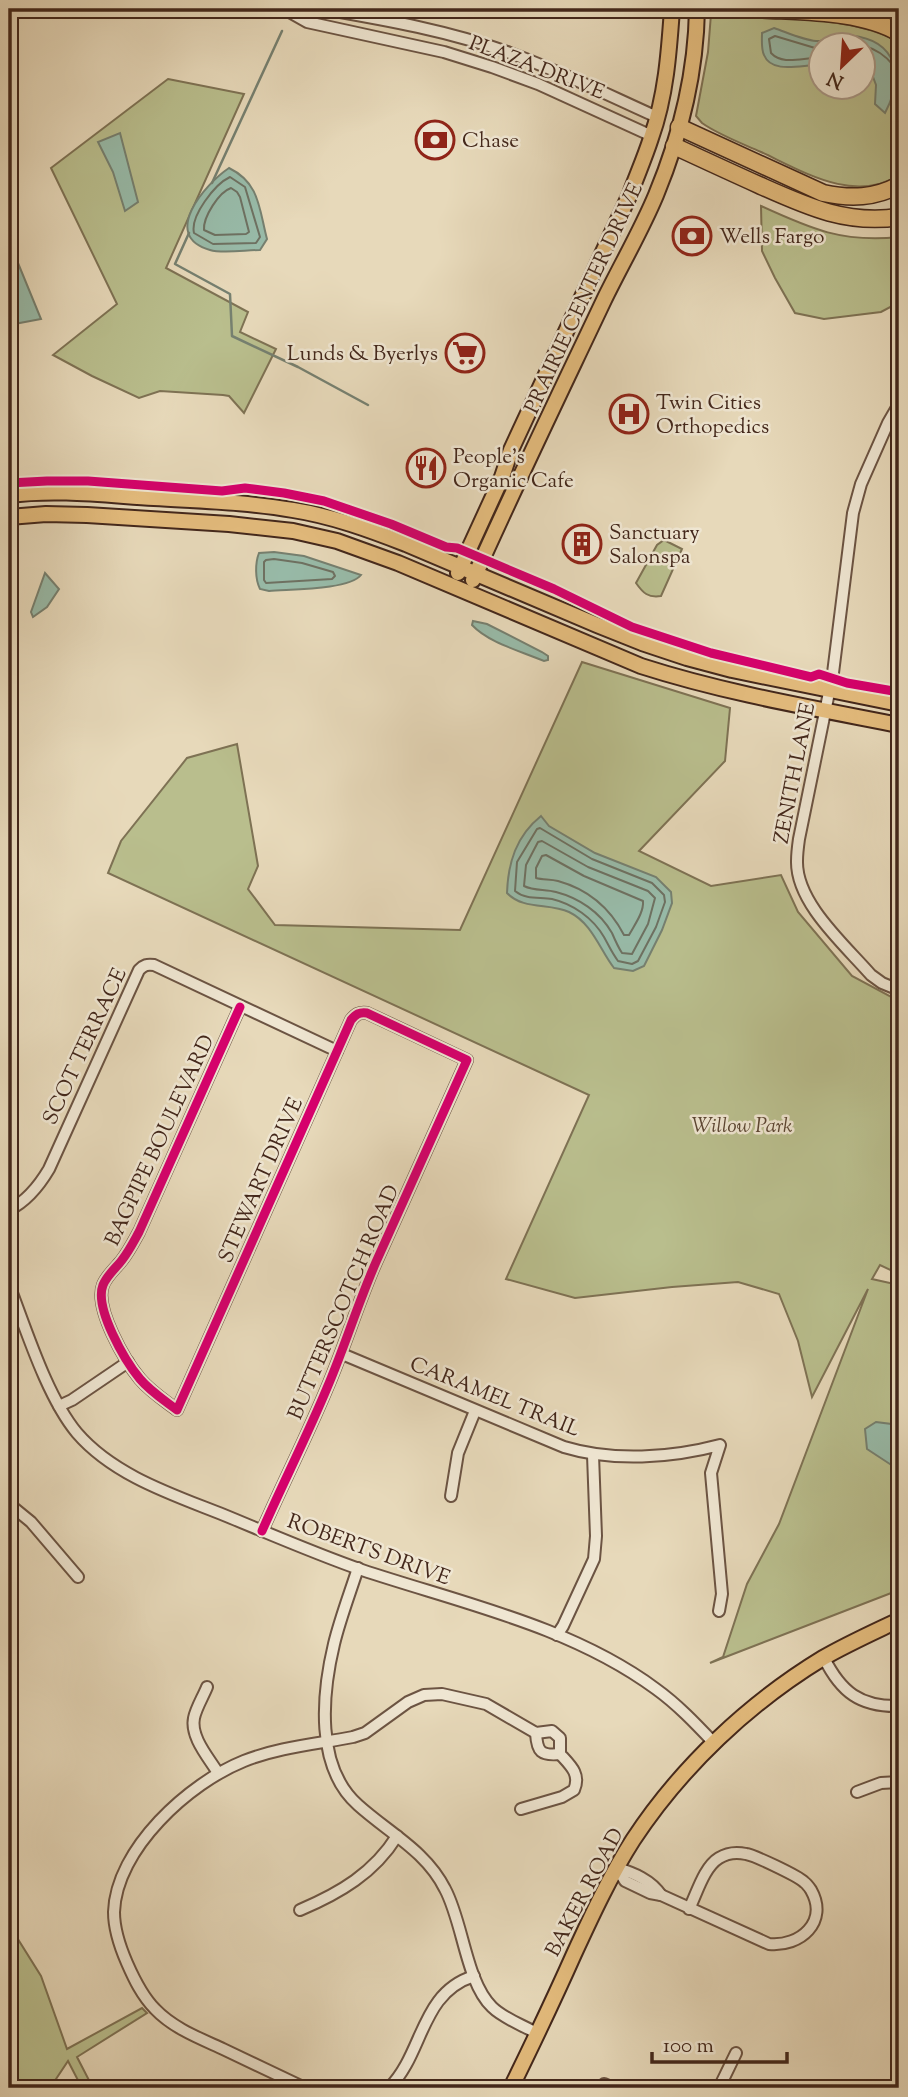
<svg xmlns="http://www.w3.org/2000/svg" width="908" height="2097" font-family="'Sorts Mill Goudy',serif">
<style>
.green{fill:#b9be8d;stroke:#7e7254;stroke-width:2;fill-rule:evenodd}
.water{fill:#98bba9;stroke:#768070;stroke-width:2}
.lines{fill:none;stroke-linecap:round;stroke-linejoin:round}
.shore{stroke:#6e7162;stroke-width:2}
.stream{stroke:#768070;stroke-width:2.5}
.minor-casing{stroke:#6c5443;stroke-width:14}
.major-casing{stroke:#43271b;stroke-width:18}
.highway-casing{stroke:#43271b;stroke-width:19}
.minor{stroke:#efe6d2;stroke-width:10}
.major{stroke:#e4bc7d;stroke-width:14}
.highway{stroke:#e4bc7d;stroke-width:16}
.cycleway-casing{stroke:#efe6d2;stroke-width:13}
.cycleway{stroke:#d6006c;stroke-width:9}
.labels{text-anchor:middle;stroke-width:5;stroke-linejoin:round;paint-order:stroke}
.street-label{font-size:21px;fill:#43271b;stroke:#efe6d2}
.poi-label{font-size:21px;fill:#43271b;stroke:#efe6d2;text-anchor:start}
.park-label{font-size:21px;font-style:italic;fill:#5b4532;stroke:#efe6d2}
</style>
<rect width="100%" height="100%" fill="#e7d9ba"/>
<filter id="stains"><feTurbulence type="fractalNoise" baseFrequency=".00286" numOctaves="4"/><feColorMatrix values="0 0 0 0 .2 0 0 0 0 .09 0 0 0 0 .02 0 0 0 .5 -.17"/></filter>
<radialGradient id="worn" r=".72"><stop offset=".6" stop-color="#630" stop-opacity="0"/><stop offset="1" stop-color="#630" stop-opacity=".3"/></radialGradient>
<g class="green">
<path d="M711,14C766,18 852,15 899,42V175C854,204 802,171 761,152C741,143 719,135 702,123L696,116L708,52ZM820,46H862V88H820Z"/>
<path d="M168,79L244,94L166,268L248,312L240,332L276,349L244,413L229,396L223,395L160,391L139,398L92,376L53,355L117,304L51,168Z"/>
<path d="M761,206C811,229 843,243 899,237V304L894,305L881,312L824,319L795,313L775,278L762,251Z"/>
<path d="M664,540L682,549L661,596C648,598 643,593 636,583L657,545Z"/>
<path d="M582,662L730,708L725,761L639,851L711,886L781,875L798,912L852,976L899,1001V1274L880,1265L872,1279L899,1285V1590L710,1663L723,1657L747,1584L779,1524L868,1289L812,1397L798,1341L779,1294L738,1282L672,1287L575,1298L506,1279L589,1095L108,873L121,841L187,758L237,744L258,866L248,889L275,925L460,930Z"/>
<path d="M9,1912L16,1936L41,1976L67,2049L142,2008L147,2013L77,2057L93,2088H82L68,2061L50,2088H9Z"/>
</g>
<g class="water">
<path d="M774,28C786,32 803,40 816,41C824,42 833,35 842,35C892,36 908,69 885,113L875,104L876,85L873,77L863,71L862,46H820V65C804,64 772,75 764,55C761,49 762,39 762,33Z"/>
<path d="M120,133L138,202L125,211L113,172L98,142Z"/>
<path d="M229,168C260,183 259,209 267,239L260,250C246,250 222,254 210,250C160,236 205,184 229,168Z"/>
<path d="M18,263L41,319L9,325V284Z"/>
<path d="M274,552L304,556L361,575C349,590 290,589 269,591L260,589C255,579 255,563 259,553Z"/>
<path d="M45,573L59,589L47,607L33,617L31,612Z"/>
<path d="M473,621L487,624L542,652L548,656V660L544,661L539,659C517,650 488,642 472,625Z"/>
<path d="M541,816L549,826L595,853L656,877L671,892L672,903L662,930L644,966L633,971L614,968C600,950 592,923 569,912C549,903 523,910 507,893C508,863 516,836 541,816Z"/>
<path d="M876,1422L899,1425V1470L867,1449L865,1429Z"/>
</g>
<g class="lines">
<g class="shore">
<path d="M828,46C850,38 878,46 893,65L899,66"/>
<path d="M820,48H815L775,36L769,39L771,53C783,66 804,57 820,58"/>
<path d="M230,177L245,187L260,237L256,243L213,244L194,233C190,216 215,184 230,177Z"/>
<path d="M231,188L237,192L240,197L249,232L246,234L215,235L204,230C203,217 219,192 231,188Z"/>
<path d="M274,559L302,563L333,572L335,576L332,579L266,583L264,580V562L266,560Z"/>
<path d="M540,828L592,859L652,883L664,895L665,902L656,927L638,961L632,964L618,961C612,953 609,946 604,937C593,918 573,904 552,899C539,897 526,900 515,891L517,862L537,829Z"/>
<path d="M542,841L588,867L648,891L655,898L648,924L632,954L622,953C618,947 615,940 612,933C600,912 579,898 556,892C545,889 534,891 524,886L526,865L538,842Z"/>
<path d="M546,855L584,876L643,901C644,912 635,924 629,935H624C610,908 587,889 558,881C550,879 543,880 536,878V868L542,856Z"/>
</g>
<g class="stream">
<path d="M212,183L282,31"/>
<path d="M189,233L175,264L230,294L232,336L298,367L368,405"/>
</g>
<defs>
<g id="minor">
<path d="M284,9L307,22L444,52L492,67L538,84L652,136"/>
<path d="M323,9C387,20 449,31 510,53C560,71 608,95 657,117"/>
<path d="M899,404L888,423L861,484L853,513L833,673L799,839C798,846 797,854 797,861C796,903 845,945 871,975L882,983L899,990"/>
<path d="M240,1007L139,1232C134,1241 129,1251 122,1260C116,1268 107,1275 103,1285C94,1308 125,1361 140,1379C150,1391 164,1400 177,1410L351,1020C356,1014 359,1012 367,1013L467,1060L376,1262C358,1303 345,1346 327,1388C307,1436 283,1483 262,1531"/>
<path d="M9,1210C27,1201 39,1186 49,1169L139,970C144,965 147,964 154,965L337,1051"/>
<path d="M9,1285C26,1329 47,1397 77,1433C114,1476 174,1495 224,1515C270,1534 316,1554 362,1570C461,1603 571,1626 656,1689C677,1704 696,1724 714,1743"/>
<path d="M342,1354L564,1447C613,1462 671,1458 720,1445L711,1473L722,1594L719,1611"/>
<path d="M59,1406L72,1400L128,1362"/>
<path d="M451,1496L458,1453L475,1411"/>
<path d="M9,1504L31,1522L78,1577"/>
<path d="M358,1568C350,1593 340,1619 334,1644C322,1694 315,1767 358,1805C389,1833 426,1851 445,1889C463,1922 466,1982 492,2007C504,2019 523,2025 538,2034"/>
<path d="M557,1635L563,1626L594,1559L596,1536L593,1455"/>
<path d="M824,1658C841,1692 860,1707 899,1706"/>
<path d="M207,1687C203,1697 196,1708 194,1718C190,1737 209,1758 218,1773"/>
<path d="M536,1733C537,1752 541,1756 560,1754"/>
<path d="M857,1792L881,1783L899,1782"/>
<path d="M617,1868L625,1881L650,1893L661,1895L769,1944C800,1947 829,1922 811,1890C809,1887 807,1884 804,1882C798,1876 754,1855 746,1854C737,1852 727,1853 719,1858C704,1867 697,1893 689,1909"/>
<path d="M617,1868C634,1873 651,1880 661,1895"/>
<path d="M300,1910C340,1893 374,1873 397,1836"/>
<path d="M604,2084L613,2088"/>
<path d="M305,2088C278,2075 250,2062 223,2049C199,2038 173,2028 155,2009C142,1996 134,1979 127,1963C120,1947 114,1930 114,1912C116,1849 189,1783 244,1761C279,1747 317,1744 353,1737L365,1733L408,1702L424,1695L442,1694L486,1704L536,1733L552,1731L560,1738V1754C570,1765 581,1774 574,1790L562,1797L521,1809"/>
<path d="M389,2088C424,2053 420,1993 474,1976"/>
<path d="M719,2088L736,2053"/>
</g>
<g id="major">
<path d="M9,495C57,489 105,495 154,498C200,501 247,502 293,510C332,516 370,530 406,544L597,625L642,643L687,658L732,670L899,704"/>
<path d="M9,517L46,514L87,515L229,524L293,531L337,541L398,563L641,666C725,693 813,708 899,725"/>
<path d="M458,573L502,477L511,450L630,194C637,175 645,157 651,138C666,96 669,52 672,9"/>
<path d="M473,580C515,486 560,393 604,300C621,265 641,231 656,195C680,137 696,72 697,9"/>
<path d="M511,2088C533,2043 554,1999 574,1954C592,1915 610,1876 633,1840C681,1767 749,1703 823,1658C847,1644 874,1632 899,1620"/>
</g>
<g id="highway">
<path d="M756,9C800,12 861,10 899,33"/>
<path d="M679,127L823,193C851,199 875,198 899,185"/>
<path d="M674,146C702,159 730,172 759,185C806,206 846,225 899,217"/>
</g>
</defs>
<use href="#minor" class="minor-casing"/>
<use href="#major" class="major-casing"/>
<use href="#highway" class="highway-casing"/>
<use href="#minor" class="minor"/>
<use href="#major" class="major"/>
<use href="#highway" class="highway"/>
<defs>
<g id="cycleway">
<path d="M9,483L47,481H88L222,491L245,488L284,493L324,501L391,524L446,547L457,548L554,589L632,627L711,653L811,677L819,674L847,683L899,692"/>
<path d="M240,1007L139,1232C134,1241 129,1251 122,1260C116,1268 107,1275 103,1285C94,1308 125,1361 140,1379C150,1391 164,1400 177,1410L351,1020C356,1014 359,1012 367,1013L467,1060L376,1262C358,1303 345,1346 327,1388C307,1436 283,1483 262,1531"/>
</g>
</defs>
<use href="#cycleway" class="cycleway-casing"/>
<use href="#cycleway" class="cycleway"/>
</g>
<defs>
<symbol id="bank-ring" viewBox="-11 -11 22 22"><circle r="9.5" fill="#efe6d2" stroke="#8f2418" stroke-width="1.5"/><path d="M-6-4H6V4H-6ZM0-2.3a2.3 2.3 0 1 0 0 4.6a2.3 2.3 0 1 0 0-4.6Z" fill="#8f2418"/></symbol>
<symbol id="supermarket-ring" viewBox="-11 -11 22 22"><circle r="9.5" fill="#efe6d2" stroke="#8f2418" stroke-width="1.5"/><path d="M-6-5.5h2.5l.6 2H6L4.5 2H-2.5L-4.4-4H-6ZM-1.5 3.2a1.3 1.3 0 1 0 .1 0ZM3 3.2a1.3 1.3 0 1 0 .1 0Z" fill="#8f2418"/></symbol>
<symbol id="hospital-ring" viewBox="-11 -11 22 22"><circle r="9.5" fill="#efe6d2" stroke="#8f2418" stroke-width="1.5"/><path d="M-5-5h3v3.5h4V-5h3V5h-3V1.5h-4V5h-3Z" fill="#8f2418"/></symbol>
<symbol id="restaurant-ring" viewBox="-11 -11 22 22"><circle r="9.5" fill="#efe6d2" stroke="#8f2418" stroke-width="1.5"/><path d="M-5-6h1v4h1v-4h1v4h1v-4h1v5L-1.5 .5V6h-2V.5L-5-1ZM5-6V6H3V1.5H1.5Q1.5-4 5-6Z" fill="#8f2418"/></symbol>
<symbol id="building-ring" viewBox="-11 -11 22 22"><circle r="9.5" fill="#efe6d2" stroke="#8f2418" stroke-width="1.5"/><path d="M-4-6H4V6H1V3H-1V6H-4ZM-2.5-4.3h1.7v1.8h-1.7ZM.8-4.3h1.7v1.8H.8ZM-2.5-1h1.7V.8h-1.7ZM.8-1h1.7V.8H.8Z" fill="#8f2418"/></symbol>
</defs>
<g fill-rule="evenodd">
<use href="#bank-ring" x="413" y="118" width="44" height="44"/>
<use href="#bank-ring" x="670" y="214" width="44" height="44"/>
<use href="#supermarket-ring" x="443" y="331" width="44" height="44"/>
<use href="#hospital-ring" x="607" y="392" width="44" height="44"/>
<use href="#restaurant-ring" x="404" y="446" width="44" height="44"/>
<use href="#building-ring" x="560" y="522" width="44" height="44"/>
</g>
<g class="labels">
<g class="street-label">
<text transform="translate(537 67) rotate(21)" y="7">PLAZA DRIVE</text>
<text transform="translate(583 298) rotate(-65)" y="7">PRAIRIE CENTER DRIVE</text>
<text transform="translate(794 773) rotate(-79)" y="7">ZENITH LANE</text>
<text transform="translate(84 1046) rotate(-65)" y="7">SCOT TERRACE</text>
<text transform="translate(159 1140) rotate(-65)" y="7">BAGPIPE BOULEVARD</text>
<text transform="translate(260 1180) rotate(-66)" y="7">STEWART DRIVE</text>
<text transform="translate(343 1302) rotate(-67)" y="7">BUTTERSCOTCH ROAD</text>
<text transform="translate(495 1396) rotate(22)" y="7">CARAMEL TRAIL</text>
<text transform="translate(369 1549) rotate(20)" y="7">ROBERTS DRIVE</text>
<text transform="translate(584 1892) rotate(-62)" y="7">BAKER ROAD</text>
</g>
<g class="poi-label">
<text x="462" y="147">Chase</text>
<text x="719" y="243">Wells Fargo</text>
<text x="438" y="360" text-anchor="end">Lunds &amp; Byerlys</text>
<text x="656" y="409">Twin Cities<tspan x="656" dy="24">Orthopedics</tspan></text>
<text x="453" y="463">People's<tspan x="453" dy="24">Organic Cafe</tspan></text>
<text x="609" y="539">Sanctuary<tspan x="609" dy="24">Salonspa</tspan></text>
</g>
<g class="park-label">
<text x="742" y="1132">Willow Park</text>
</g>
</g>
<rect width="908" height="2097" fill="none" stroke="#e7d9ba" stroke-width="35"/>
<rect x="10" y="10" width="887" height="2076" fill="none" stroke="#43271b" stroke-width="3.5"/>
<rect x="18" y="18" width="873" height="2062" fill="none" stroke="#43271b" stroke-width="2"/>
<g transform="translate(842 66) rotate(205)"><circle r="33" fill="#efe6d2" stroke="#aa9a89" stroke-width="2"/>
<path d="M0-5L12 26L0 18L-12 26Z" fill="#8f2418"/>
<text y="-10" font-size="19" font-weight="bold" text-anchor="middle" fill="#43271b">N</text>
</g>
<path d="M652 2052v10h135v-10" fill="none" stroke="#43271b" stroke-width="3.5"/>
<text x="663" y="2052" font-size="21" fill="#43271b" stroke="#efe6d2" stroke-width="5" paint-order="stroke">100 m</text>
<rect width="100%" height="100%" filter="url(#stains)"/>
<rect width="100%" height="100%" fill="url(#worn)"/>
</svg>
